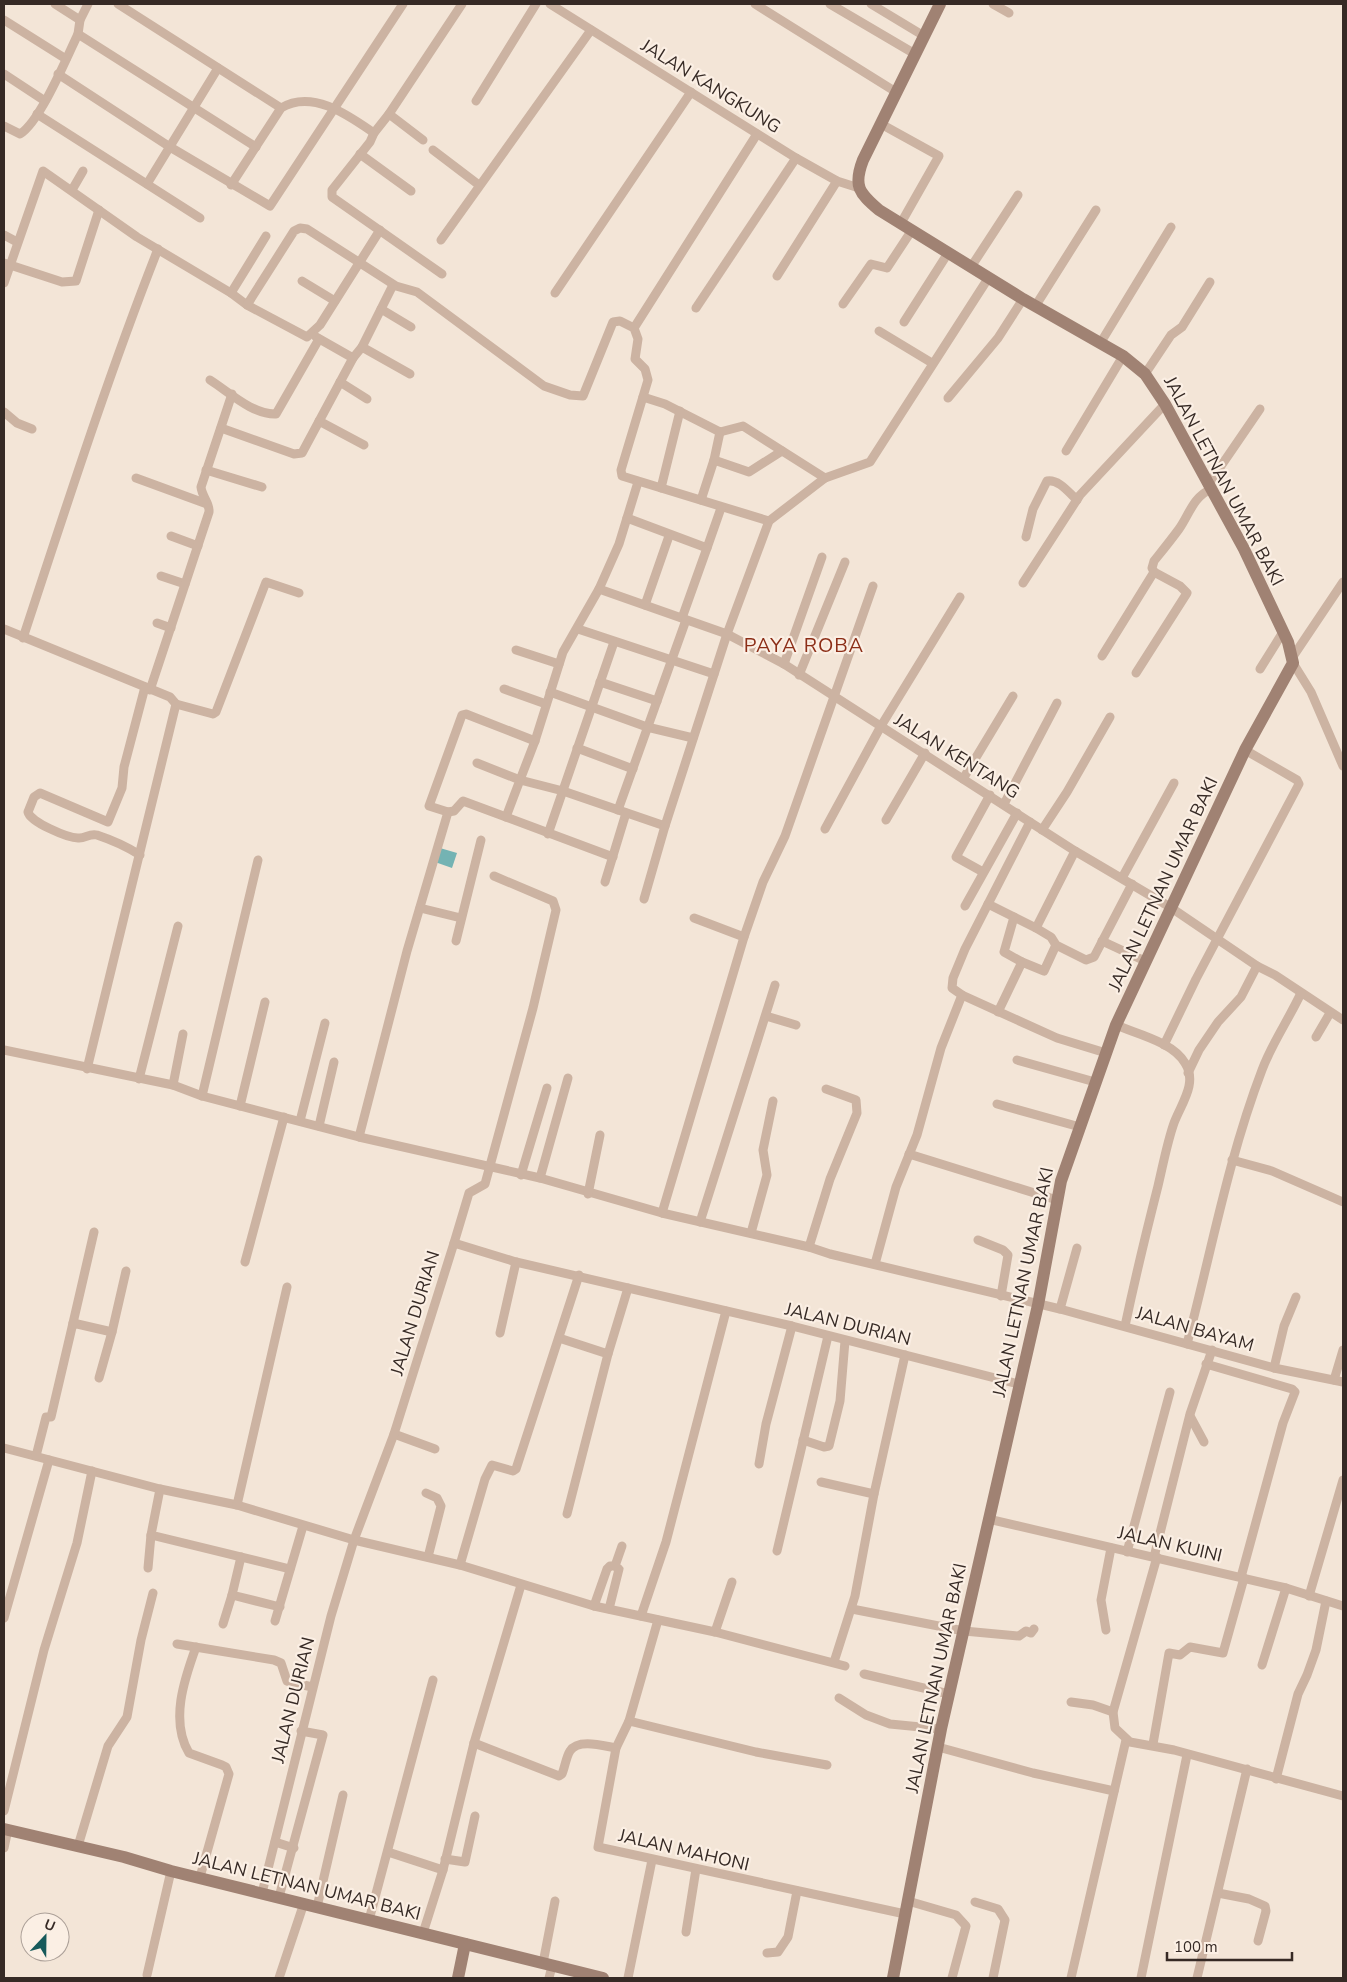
<svg xmlns="http://www.w3.org/2000/svg" width="1347" height="1982" font-family="'Nunito Sans',sans-serif">
<style>
.water{fill:#74b3b3}
.lines{fill:none;stroke-linecap:round;stroke-linejoin:round}
.street{stroke:#ccb3a2;stroke-width:9}
.secondary{stroke:#a08273;stroke-width:12}
.labels{text-anchor:middle;stroke-width:4.5;stroke-linejoin:round;paint-order:stroke}
.street-label{font-size:18px;fill:#362a25;stroke:#fbefe4}
.quarter-label{font-size:20px;letter-spacing:1px;fill:#8c2e17;stroke:#fbefe4}
</style>
<rect width="100%" height="100%" fill="#f3e5d7"/>
<path class="water" d="M440,848L457,853L452,868L435,862Z"/>
<g class="lines">
<g class="street">
<path d="M55,4L80,20"/>
<path d="M118,4L281,108"/>
<path d="M550,4L796,158L837,181L859,188"/>
<path d="M755,4L896,92"/>
<path d="M830,4L915,54"/>
<path d="M871,4L924,36"/>
<path d="M993,4L1009,13"/>
<path d="M4,20L66,59"/>
<path d="M78,34L256,147"/>
<path d="M4,74L45,101"/>
<path d="M58,74L170,147L270,206L403,4"/>
<path d="M476,101L536,4"/>
<path d="M37,114L200,218"/>
<path d="M389,114L423,140"/>
<path d="M881,124L939,156L901,223"/>
<path d="M4,126L20,134C40,122 67,57 78,34L80,20L88,4"/>
<path d="M433,150L479,185"/>
<path d="M360,154L411,191"/>
<path d="M147,184L218,68"/>
<path d="M231,185L281,108C312,89 348,115 374,133"/>
<path d="M72,190L83,171"/>
<path d="M4,235L17,242"/>
<path d="M441,240L591,30"/>
<path d="M4,263L62,282L76,281L99,210"/>
<path d="M971,267L1018,195"/>
<path d="M442,274L332,197V190L370,142L374,133L389,114L462,4"/>
<path d="M777,276L837,181"/>
<path d="M302,281L335,301"/>
<path d="M4,283L43,171L137,237L231,293L247,305L307,337L320,325L380,230"/>
<path d="M231,293L266,236"/>
<path d="M555,293L691,92"/>
<path d="M843,304L871,264L887,268L912,230"/>
<path d="M247,305L294,231L300,228L307,229L396,286L417,292L544,386L570,395L583,396L613,322L620,321L634,328L638,339L635,359L645,369L648,380L621,470L622,476L769,521"/>
<path d="M1036,305L1096,210"/>
<path d="M696,308L796,158"/>
<path d="M381,309L411,327"/>
<path d="M904,322L948,253"/>
<path d="M634,328L757,134"/>
<path d="M879,331L932,363"/>
<path d="M316,337L353,358L362,347L410,374"/>
<path d="M1101,342L1171,227"/>
<path d="M362,347L393,285"/>
<path d="M1145,374L1171,335L1182,327L1210,282"/>
<path d="M210,380C229,392 253,415 276,414L319,339"/>
<path d="M340,382L367,399"/>
<path d="M643,397L665,404L720,432L743,426L825,478"/>
<path d="M948,398L998,338L1023,299"/>
<path d="M4,412L17,423L32,429"/>
<path d="M319,421L364,445"/>
<path d="M221,428L294,454L302,453L353,358"/>
<path d="M1066,451L1123,356"/>
<path d="M714,460L749,472L782,451"/>
<path d="M206,470L262,487"/>
<path d="M136,478L207,504"/>
<path d="M638,482L619,544L599,589L563,652L535,741L520,780L563,791L665,826L727,634L769,521L825,478L870,462L989,277"/>
<path d="M1208,485L1260,409"/>
<path d="M661,488L680,411"/>
<path d="M701,500L714,460L720,432"/>
<path d="M627,518L707,548L721,508"/>
<path d="M171,536L198,546"/>
<path d="M1026,537L1033,509L1047,481C1059,479 1069,493 1077,500"/>
<path d="M161,576L185,584"/>
<path d="M1023,583L1080,495L1165,404"/>
<path d="M599,589L727,634L784,664L1075,851L1170,907L1257,966L1275,975L1343,1020"/>
<path d="M645,605L669,536"/>
<path d="M682,618L707,548"/>
<path d="M157,623L171,628"/>
<path d="M4,629L170,697L176,704L87,1069"/>
<path d="M578,629L714,674"/>
<path d="M23,638C66,507 108,376 158,249"/>
<path d="M516,650L559,664"/>
<path d="M1102,656L1154,572L1152,568L1154,561C1162,551 1171,540 1179,529C1189,515 1193,497 1211,489"/>
<path d="M1292,658L1343,582"/>
<path d="M1293,663L1311,692L1343,766"/>
<path d="M784,664L822,557"/>
<path d="M1260,669L1283,632"/>
<path d="M1136,673L1187,593L1180,586L1154,572"/>
<path d="M799,675L845,562"/>
<path d="M600,682L657,701"/>
<path d="M504,689L546,704"/>
<path d="M150,690L209,512C210,503 202,497 201,487L232,394"/>
<path d="M550,692L647,727L693,738"/>
<path d="M176,704L213,714L216,712L266,582L299,593"/>
<path d="M577,748L633,769"/>
<path d="M477,763L520,780L506,817L463,801L454,811L448,812L429,806L462,715L466,714L535,741"/>
<path d="M963,779L1013,696"/>
<path d="M1004,804L1057,703"/>
<path d="M618,810L686,620"/>
<path d="M506,817L613,857"/>
<path d="M886,820L925,753"/>
<path d="M825,829L881,726L960,597"/>
<path d="M1042,830L1067,792L1110,717"/>
<path d="M548,834L614,642"/>
<path d="M1075,851L1036,928L1051,937L1056,945L1086,960L1094,957L1132,884"/>
<path d="M140,855C126,846 112,840 97,835C89,833 85,839 78,838C68,838 30,822 28,812L34,797L40,793L108,822L122,788L124,767L145,687"/>
<path d="M983,872L956,857L990,795"/>
<path d="M1122,878L1174,783"/>
<path d="M605,882L626,813"/>
<path d="M644,899L665,826"/>
<path d="M988,904L1036,928"/>
<path d="M965,906L1017,813"/>
<path d="M420,908L461,918"/>
<path d="M1014,917L1004,952L1022,962"/>
<path d="M694,918L744,937"/>
<path d="M456,941L481,840"/>
<path d="M1102,941L1145,961"/>
<path d="M962,995L1057,1038L1106,1053"/>
<path d="M998,1012L1022,962L1044,971L1056,945"/>
<path d="M766,1016L796,1025"/>
<path d="M1116,1025C1137,1034 1173,1042 1185,1063C1198,1083 1181,1104 1174,1123C1167,1143 1163,1165 1158,1186C1146,1233 1135,1279 1125,1326"/>
<path d="M1316,1037L1330,1013"/>
<path d="M1164,1045L1196,979L1299,784L1297,780L1245,750"/>
<path d="M4,1050L173,1085L202,1096L359,1137L540,1178L662,1213L809,1247L830,1254L1060,1309L1274,1368L1343,1382"/>
<path d="M1017,1060L1095,1082"/>
<path d="M1188,1073L1199,1050L1218,1022L1241,997L1257,966"/>
<path d="M139,1079L178,926"/>
<path d="M173,1085L183,1034"/>
<path d="M202,1096L258,860"/>
<path d="M997,1104L1080,1127"/>
<path d="M240,1106L265,1002"/>
<path d="M300,1121L325,1023"/>
<path d="M319,1126L334,1062"/>
<path d="M359,1137L407,951L448,812"/>
<path d="M909,1154L1057,1200"/>
<path d="M1232,1160L1272,1171L1343,1202"/>
<path d="M521,1175L547,1088"/>
<path d="M540,1178L568,1078"/>
<path d="M588,1194L600,1135"/>
<path d="M662,1213L744,937L763,882L785,836L873,586"/>
<path d="M700,1222L775,985"/>
<path d="M751,1233L767,1175L763,1150L773,1101"/>
<path d="M978,1240L1003,1250L1008,1255L1001,1296"/>
<path d="M454,1243L469,1193L485,1184L533,1008L556,910L553,901L494,876"/>
<path d="M809,1247L830,1179L857,1113L856,1100L826,1089"/>
<path d="M245,1262L284,1117"/>
<path d="M875,1264L896,1187L917,1135L941,1048L962,995L952,988L953,978L965,949L1030,822"/>
<path d="M1060,1309L1077,1248"/>
<path d="M73,1323L94,1232"/>
<path d="M500,1333L516,1262"/>
<path d="M559,1338L608,1354L567,1514"/>
<path d="M1187,1344C1211,1253 1228,1159 1262,1070C1272,1043 1289,1019 1301,993"/>
<path d="M608,1354L628,1288"/>
<path d="M1206,1364L1292,1389L1295,1392L1283,1423L1241,1577"/>
<path d="M1274,1368L1284,1326L1296,1297"/>
<path d="M99,1378L112,1332"/>
<path d="M1334,1380L1343,1350"/>
<path d="M1190,1416L1204,1442"/>
<path d="M394,1434L435,1449"/>
<path d="M803,1440L824,1447L829,1446L840,1401L845,1341"/>
<path d="M4,1448L160,1489L237,1505L354,1540L460,1565L594,1606L715,1632L845,1666"/>
<path d="M36,1456L46,1417H51L73,1323L112,1332L126,1271"/>
<path d="M759,1464L766,1424L792,1326"/>
<path d="M821,1482L874,1494"/>
<path d="M160,1489L151,1535L290,1569"/>
<path d="M426,1493L437,1498L441,1506L428,1557"/>
<path d="M237,1505L287,1287"/>
<path d="M988,1519L1286,1588L1343,1606"/>
<path d="M777,1551L828,1336"/>
<path d="M1127,1552L1170,1392"/>
<path d="M241,1557L232,1595L280,1607"/>
<path d="M1154,1557L1190,1414L1212,1350"/>
<path d="M1157,1557L1113,1712L1115,1728L1130,1742L1174,1750L1343,1796"/>
<path d="M460,1565L485,1479L492,1465L513,1471L516,1469L579,1275"/>
<path d="M148,1568L151,1535"/>
<path d="M1309,1596L1343,1480"/>
<path d="M594,1606L607,1569L610,1566H615"/>
<path d="M609,1609L619,1569L615,1566L622,1546"/>
<path d="M852,1609L964,1631L1019,1636L1026,1631L1031,1633L1034,1629"/>
<path d="M641,1616L666,1542L726,1311"/>
<path d="M4,1618L49,1460"/>
<path d="M658,1620L629,1721L616,1748L598,1847L905,1914"/>
<path d="M275,1621L303,1526"/>
<path d="M223,1624L232,1595"/>
<path d="M1106,1630L1101,1600L1111,1548"/>
<path d="M715,1632L732,1582"/>
<path d="M177,1644L274,1660L281,1663L287,1681L312,1687"/>
<path d="M196,1647C184,1680 170,1721 189,1753L222,1765L226,1767L229,1774L200,1877"/>
<path d="M834,1662L855,1596L874,1494L905,1355"/>
<path d="M1262,1665L1286,1588"/>
<path d="M864,1674L949,1694"/>
<path d="M839,1698L866,1715L890,1724L941,1729"/>
<path d="M1071,1702L1093,1705L1113,1712"/>
<path d="M629,1721L756,1752L827,1765"/>
<path d="M474,1743L559,1776L562,1774C565,1767 566,1757 570,1751C578,1738 604,1746 616,1748"/>
<path d="M1153,1744L1169,1653L1180,1655L1190,1647L1223,1653L1244,1578"/>
<path d="M938,1747L1033,1773L1114,1791"/>
<path d="M1276,1779L1298,1694L1307,1675L1316,1650L1326,1601"/>
<path d="M4,1811L44,1650L77,1543L92,1471"/>
<path d="M275,1842L294,1848"/>
<path d="M78,1846L108,1746L127,1717L141,1640L153,1593"/>
<path d="M4,1848L8,1829"/>
<path d="M388,1852L443,1870L474,1743L521,1585"/>
<path d="M445,1859L465,1862L475,1816"/>
<path d="M262,1893L331,1616L354,1540L394,1434L454,1243L516,1262L792,1326L1018,1384"/>
<path d="M1218,1893L1249,1899L1265,1906L1266,1911L1258,1941"/>
<path d="M279,1897L323,1735L301,1731"/>
<path d="M908,1901L956,1915L966,1926L952,1978"/>
<path d="M975,1902L998,1909L1005,1920L993,1978"/>
<path d="M317,1907L343,1795"/>
<path d="M369,1920L433,1680"/>
<path d="M686,1932L696,1869"/>
<path d="M423,1933L443,1870"/>
<path d="M767,1953L778,1952L788,1937L797,1891"/>
<path d="M543,1963L555,1901"/>
<path d="M147,1975L171,1871"/>
<path d="M279,1978L304,1903"/>
<path d="M549,1978L552,1966"/>
<path d="M628,1978L652,1860"/>
<path d="M1071,1978L1126,1740"/>
<path d="M1141,1978L1187,1755"/>
<path d="M1197,1978L1247,1769"/>
</g>
<g class="secondary">
<path d="M4,1829L124,1857L171,1871L603,1978"/>
<path d="M458,1978L465,1944"/>
<path d="M893,1978L941,1729L1038,1305L1061,1181L1116,1025L1245,750L1293,663L1288,642L1244,549L1165,404L1145,374L1123,356L1023,299L879,210C859,193 853,186 863,160L940,4"/>
</g>
</g>
<g class="labels">
<g class="street-label">
<text transform="translate(711 86) rotate(32)" y="6">JALAN KANGKUNG</text>
<text transform="translate(1224 481) rotate(62)" y="6">JALAN LETNAN UMAR BAKI</text>
<text transform="translate(957 756) rotate(32)" y="6">JALAN KENTANG</text>
<text transform="translate(1163 884) rotate(-65)" y="6">JALAN LETNAN UMAR BAKI</text>
<text transform="translate(1023 1282) rotate(-78)" y="6">JALAN LETNAN UMAR BAKI</text>
<text transform="translate(415 1313) rotate(-73)" y="6">JALAN DURIAN</text>
<text transform="translate(848 1324) rotate(14)" y="6">JALAN DURIAN</text>
<text transform="translate(1195 1329) rotate(16)" y="6">JALAN BAYAM</text>
<text transform="translate(1170 1544) rotate(13)" y="6">JALAN KUINI</text>
<text transform="translate(936 1678) rotate(-78)" y="6">JALAN LETNAN UMAR BAKI</text>
<text transform="translate(293 1700) rotate(-76)" y="6">JALAN DURIAN</text>
<text transform="translate(684 1850) rotate(13)" y="6">JALAN MAHONI</text>
<text transform="translate(307 1886) rotate(14)" y="6">JALAN LETNAN UMAR BAKI</text>
</g>
<g class="quarter-label">
<text x="804" y="652">PAYA ROBA</text>
</g>
</g>
<rect width="1347" height="1982" fill="none" stroke="#362a25" stroke-width="10"/>
<g transform="translate(45 1937) rotate(22)"><circle r="24" fill="#fbefe4" stroke="#aca098"/>
<path d="M0-4L9 19L0 12L-9 19Z" fill="#175a5b"/>
<text y="-8" font-size="14" font-weight="bold" text-anchor="middle" fill="#362a25">U</text>
</g>
<path d="M1167 1952v8h125v-8" fill="none" stroke="#362a25" stroke-width="2.5"/>
<text x="1174" y="1952" font-size="15" fill="#362a25" stroke="#fbefe4" stroke-width="4" paint-order="stroke">100 m</text>
</svg>
